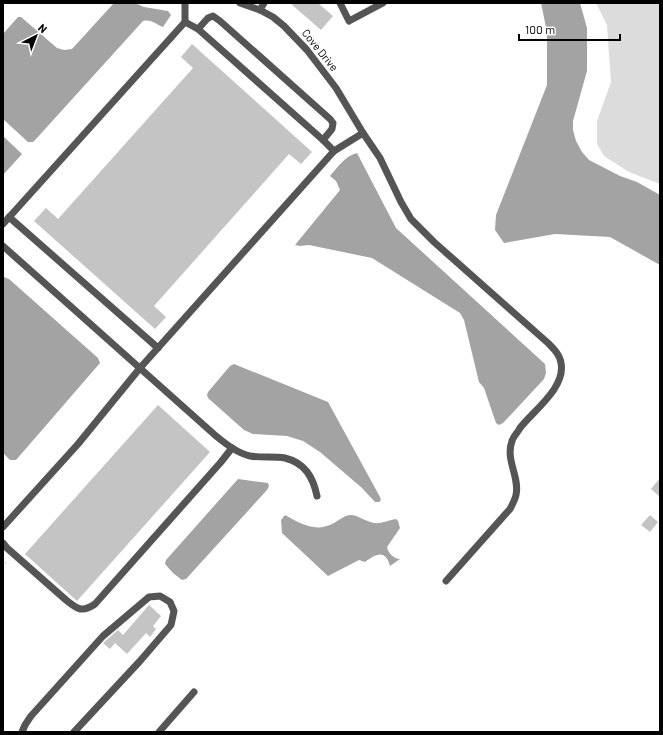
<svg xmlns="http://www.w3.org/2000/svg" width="663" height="735" font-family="Barlow,sans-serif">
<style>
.green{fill:#dcdcdc}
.water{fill:#a3a3a3}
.building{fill:#c4c4c4}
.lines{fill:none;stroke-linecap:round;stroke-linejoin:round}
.path{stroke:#777;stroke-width:1;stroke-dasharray:1 2;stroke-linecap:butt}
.minor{stroke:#555;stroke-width:7}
.labels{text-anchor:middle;stroke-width:3;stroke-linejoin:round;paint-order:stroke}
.street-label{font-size:11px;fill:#000;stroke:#fff}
</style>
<rect width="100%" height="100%" fill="#fff"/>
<path class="green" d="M596,3H660V184L629,172L604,156L597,144V121L611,82L607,25Z"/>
<g class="water">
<path d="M114,3H135L144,7L168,11L171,15L163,27C155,24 152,19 143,21L36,139L33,142H28L3,119V34L18,17H21L57,48L64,50L72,49Z"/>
<path d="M541,3H580L587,28V71L573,121V130L576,141L582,152L589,160L620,176L637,182L660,195V265L610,237L555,234L504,243L495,230L496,215L547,85V32Z"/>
<path d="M3,136L22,154L3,175Z"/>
<path d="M357,153L396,228L545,364L546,373L544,379L503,423L499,425L496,423L484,388L479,382L464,320L460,313L372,258L309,245L300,246L295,245L340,190L336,181L330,176C338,167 345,156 357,153Z"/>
<path d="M4,277L9,279L98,358L100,363L16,460H10L3,453V278Z"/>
<path d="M234,364L328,402L380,497L381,500L379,502H375L362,488L320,452L303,441L287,436L253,434L244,430L208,398L207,395L208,392L230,366Z"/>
<path d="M238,479L268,483L269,486L267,490L186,579L182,580L173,573L165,564L166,560Z"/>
<path d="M285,515C301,524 316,533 334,523C339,520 345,515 351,515C357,515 367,522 374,523C381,524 389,520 396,519L398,521L400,528L387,547C388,553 394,559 400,559L390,566C385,548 375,555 365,562L359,560L328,576L282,533L281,520Z"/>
</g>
<g class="building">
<path d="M290,3H318L333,16L321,30Z"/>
<path d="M192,44L312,152L301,164L289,154L154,306L166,317L155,329L34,221L46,208L58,219L193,68L181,57Z"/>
<path d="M158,405L210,452L77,601L25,554Z"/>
<path d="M660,478V497L651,489Z"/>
<path d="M650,515L658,522L650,532L641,525Z"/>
<path d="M149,605L161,616L153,626L156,629L150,637L146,633L127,654L115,643L110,649L103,643L118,630L123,635Z"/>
</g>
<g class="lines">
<path class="path" d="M3,561L7,564"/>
<g class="minor">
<path d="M185,3V22L198,29L208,18L213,16L220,21L330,119L333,123L332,129L323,140L334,151"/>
<path d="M240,3L260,10L273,17L284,26L307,50L336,88L363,133L380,158L401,202L411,219L434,242L548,343C554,349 560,355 561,363C566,388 533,411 520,428C518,432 513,437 512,441C505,460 520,477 516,495C515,500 512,505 510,509L446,581"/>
<path d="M340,3L349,21L383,3"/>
<path d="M260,10L264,3"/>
<path d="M198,29L323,140"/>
<path d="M9,217L158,348"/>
<path d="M3,224L185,22"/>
<path d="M3,246L216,436C226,444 237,453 250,456C262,458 274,456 285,458C305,463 313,477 317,496"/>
<path d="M3,527L78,444L140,368L334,151L363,133"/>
<path d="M3,543L7,548L66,600C77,609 82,613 95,604L221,462L232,448"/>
<path d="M22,732L25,725L31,716L103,636L149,597L160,596L170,602L174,611L171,625L140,661L74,732"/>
<path d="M159,732L194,692"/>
</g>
</g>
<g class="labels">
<g class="street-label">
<text transform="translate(320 50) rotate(51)" y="4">Cove Drive</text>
</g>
</g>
<rect width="663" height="735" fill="none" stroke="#000000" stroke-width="8"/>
<g transform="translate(36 36) rotate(42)" stroke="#ffffff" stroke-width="3" paint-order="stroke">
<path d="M0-3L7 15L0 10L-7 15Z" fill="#000000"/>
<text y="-6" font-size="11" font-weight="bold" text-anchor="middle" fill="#000000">N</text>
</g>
<path d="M519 34v6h101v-6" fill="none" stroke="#000000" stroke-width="2"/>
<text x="525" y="34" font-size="12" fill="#000000" stroke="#ffffff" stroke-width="3" paint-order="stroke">100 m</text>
</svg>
